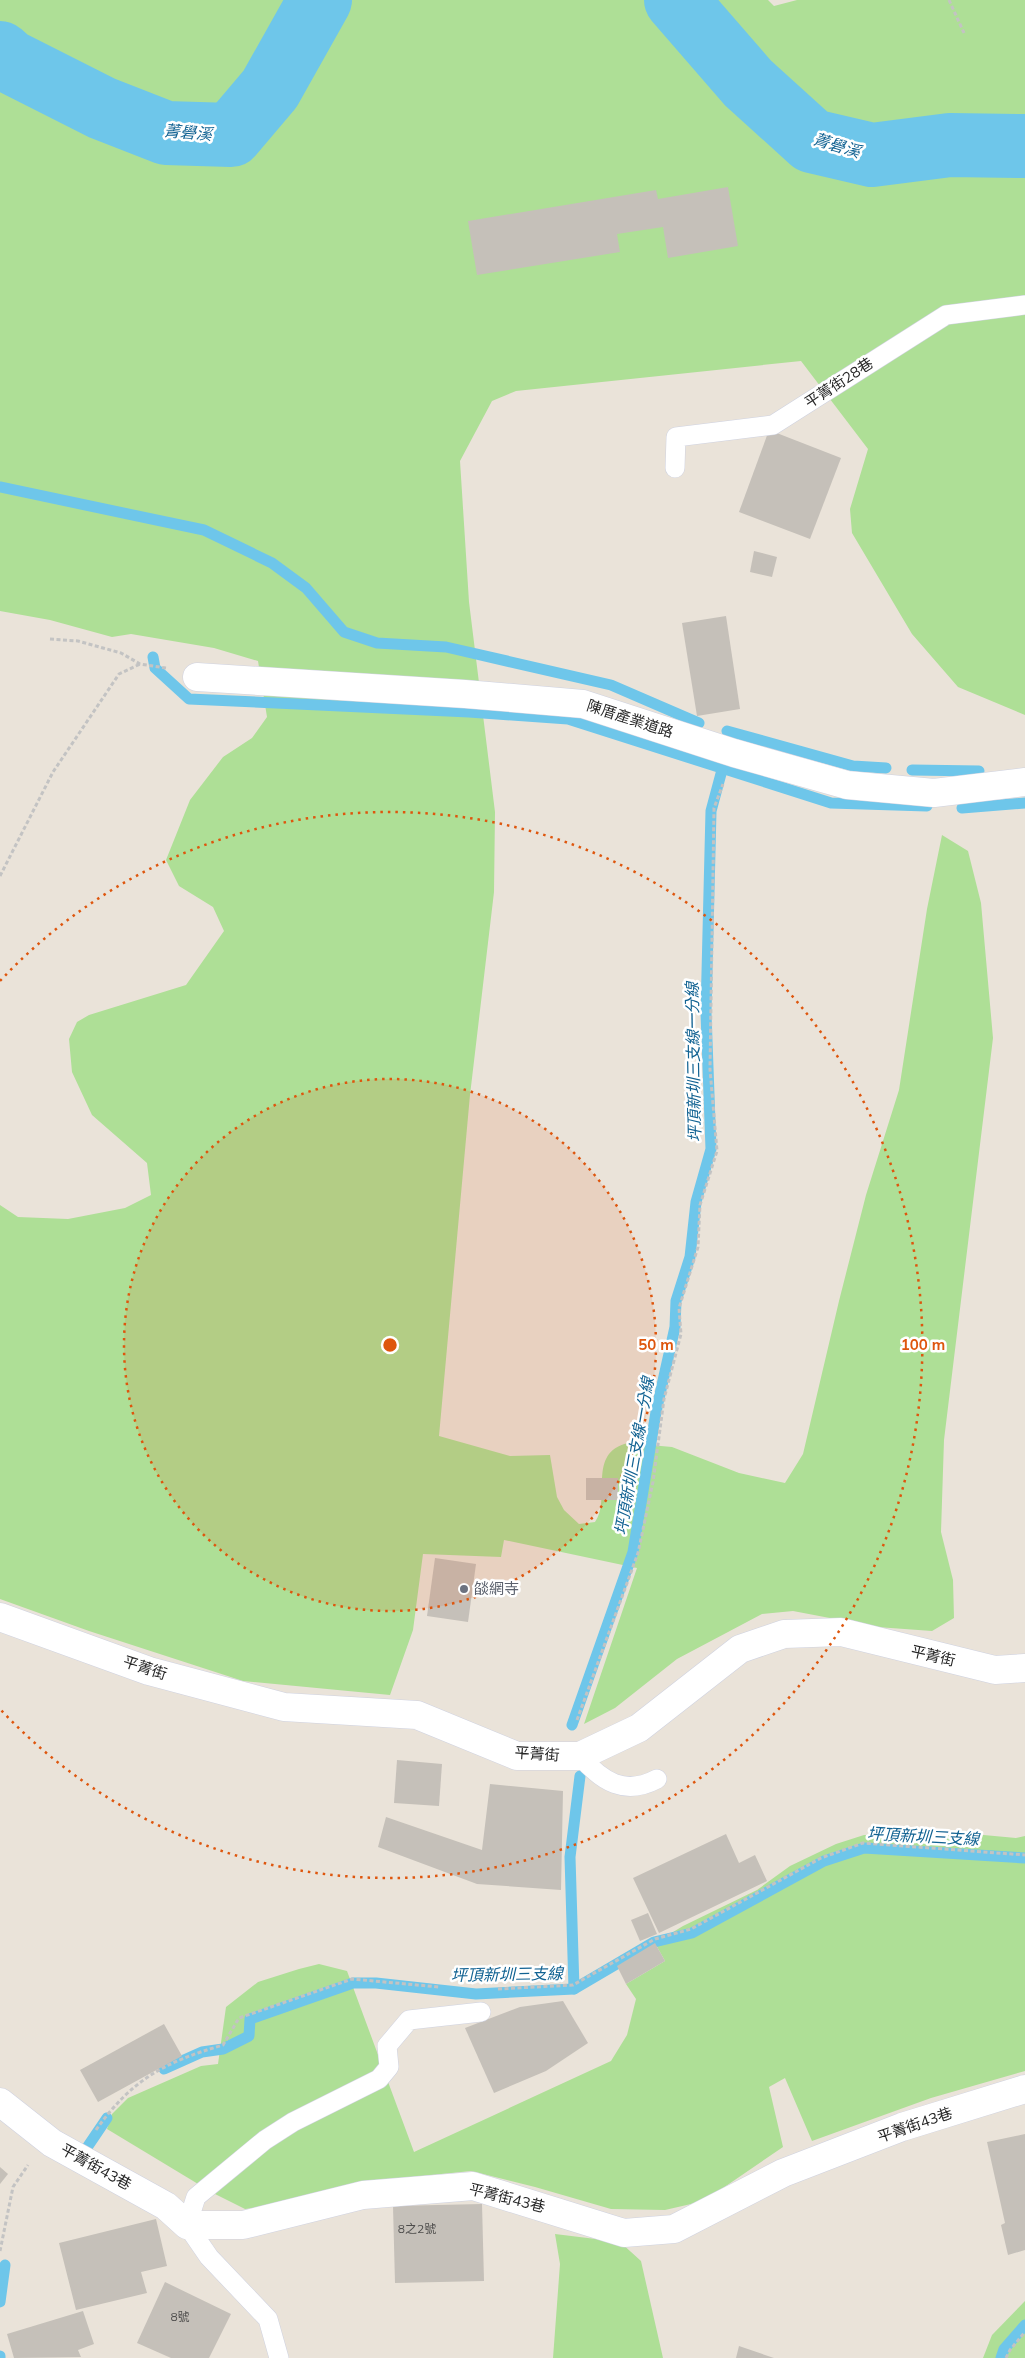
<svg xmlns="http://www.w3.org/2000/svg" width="1025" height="2358" font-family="Mulish,'Noto Sans TC',sans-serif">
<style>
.green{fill:#aedf96}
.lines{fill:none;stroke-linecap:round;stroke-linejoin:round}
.stream{stroke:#6ec6ea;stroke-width:11}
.river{stroke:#6ec6ea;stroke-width:64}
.building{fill:#c5c0b9}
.service-casing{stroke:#cfd2e0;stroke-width:20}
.minor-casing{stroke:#cfd2e0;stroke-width:29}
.tertiary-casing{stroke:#cfd2e0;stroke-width:29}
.path{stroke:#c3c3c3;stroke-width:3;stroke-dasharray:4 2.5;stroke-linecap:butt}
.service{stroke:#fff;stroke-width:19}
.minor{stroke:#fff;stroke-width:28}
.tertiary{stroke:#fff;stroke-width:28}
.ring{fill:none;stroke:#de560d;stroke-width:2.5;stroke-dasharray:2.5 5}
.worship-dot{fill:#6b7280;stroke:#fff;stroke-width:2}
.labels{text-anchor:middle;stroke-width:5;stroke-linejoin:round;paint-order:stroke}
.number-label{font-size:12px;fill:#4e4d4c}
.street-label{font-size:15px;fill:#272727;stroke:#fff}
.worship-label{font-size:15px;fill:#5b616d;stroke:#fff;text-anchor:start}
.water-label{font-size:16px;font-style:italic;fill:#116292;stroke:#fff}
.centre{fill:#de560d;stroke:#fff;stroke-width:2.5}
.ring-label{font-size:15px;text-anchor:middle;font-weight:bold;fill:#de560d;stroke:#fff;stroke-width:5;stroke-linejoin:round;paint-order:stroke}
</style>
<rect width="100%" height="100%" fill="#eae3d9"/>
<g class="green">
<path d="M0,0H768L774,6L797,0H1025V715L958,687L912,634L852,533L850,509L868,449L801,361L516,391L492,401L460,461L469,602L495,812L494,892L470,1095L439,1436L510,1456L550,1455L557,1497L564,1510L579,1524L595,1522C612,1499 586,1453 628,1443L672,1447L739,1473L785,1483L803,1454L839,1301L866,1195L899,1090L927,909L942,835L968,851L981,903L993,1038L944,1440L941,1532L953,1580L954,1618L932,1631L877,1627L793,1611L762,1614L677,1659L615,1708L584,1724L637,1568L504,1540L501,1557L423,1554L413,1630L390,1695L243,1681L89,1631L0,1599V1205L18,1217L68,1219L125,1208L151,1195L147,1163L92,1115L72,1072L69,1039L77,1022L89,1015L186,985L224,931L213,907L179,886L166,860L190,800L223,757L252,738L267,717L258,661L214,648L131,634L112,637L50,620L0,611Z"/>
<path d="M962,1833L1016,1838L1025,1836V2071L931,2098L812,2141L785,2078L769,2087L783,2147L704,2201L665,2210L611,2209L535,2187L471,2171L412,2177L273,2206L245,2209L213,2193L107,2129L112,2114L128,2098L201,2066L218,2064L226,2007L258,1982L299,1969L319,1964L347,1971L414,2152L611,2061L627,2035L636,1999L626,1984L665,1961L655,1943L683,1926L757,1890L790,1866L836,1844L864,1835Z"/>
<path d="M555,2234L620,2242L641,2261L663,2358H553L560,2264Z"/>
<path d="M1025,2301V2358H983L992,2335Z"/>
</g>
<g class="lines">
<g class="stream">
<path d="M0,487L204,530L272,563L306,588L344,632L377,643L446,647L611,685L699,723"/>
<path d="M153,657L155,668L189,699L469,712L568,719L831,803L927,806"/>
<path d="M727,731L853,766L886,768"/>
<path d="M912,770L979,771"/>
<path d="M962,808L1025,803"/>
<path d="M572,1725L633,1552L656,1412L675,1327L676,1301L690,1257L696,1202L711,1149L706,1013L711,811L722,770"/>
<path d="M574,1989L570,1857L580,1776"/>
<path d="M164,2069L202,2052L223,2049L249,2036L250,2019L353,1983H376L476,1994L574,1989L654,1942L692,1933L824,1861L864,1848L1025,1858"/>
<path d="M84,2152L107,2118"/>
<path d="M0,2302L5,2265"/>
<path d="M0,2356V2358"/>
<path d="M1001,2358L1004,2349L1025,2325"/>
</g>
<g class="river">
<path d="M676,0L748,83L812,141L872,155L950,145L1025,146"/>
<path d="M0,53L9,61L102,108L166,133L231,135L270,89L320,0"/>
</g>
</g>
<g class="building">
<path d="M728,187L738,246L668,258L663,227L617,234L620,252L477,275L468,221L656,190L658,199Z"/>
<path d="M769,430L841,458L810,539L739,512Z"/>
<path d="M754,551L777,557L772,577L750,572Z"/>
<path d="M726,616L740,709L697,716L682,623Z"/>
<rect x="586" y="1478" width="32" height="22"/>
<path d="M435,1558L476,1564L468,1622L427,1616Z"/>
<path d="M397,1760L442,1764L439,1806L394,1803Z"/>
<path d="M490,1784L563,1791L561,1890L477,1884L378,1847L386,1817L482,1850Z"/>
<path d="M726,1834L739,1863L755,1855L767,1881L659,1933L633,1878Z"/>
<path d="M648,1913L657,1934L640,1941L631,1920Z"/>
<path d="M655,1943L665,1961L626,1984L617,1966Z"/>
<path d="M563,2001L588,2043L546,2071L494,2093L465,2028L520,2007Z"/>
<path d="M164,2024L182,2056L98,2102L80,2070Z"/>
<path d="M1025,2134V2250L1008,2255L1001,2225L1005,2223L987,2142Z"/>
<path d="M0,2167L8,2174L0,2184Z"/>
<path d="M482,2204L484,2281L395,2283L393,2206Z"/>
<path d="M156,2219L167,2266L141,2272L147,2293L76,2310L59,2243Z"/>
<path d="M165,2282L231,2314L209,2358H171L137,2343Z"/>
<path d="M83,2311L94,2344L78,2350L81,2357L14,2358L7,2334Z"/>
<path d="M739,2346L774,2358H736Z"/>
</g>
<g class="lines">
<defs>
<g id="service">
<path d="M675,468L676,437L773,425L946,315L1025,305"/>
<path d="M580,1756C602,1782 625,1796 657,1779"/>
<path d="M279,2358L268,2319L209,2257L187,2225L196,2197L265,2140L293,2122L379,2079L389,2067L387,2046L409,2020L481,2012"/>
</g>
<g id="minor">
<path d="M197,677L465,694L583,704L734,753L847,785L934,793L1025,782"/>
<path d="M0,2102L52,2143L166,2206L187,2225H243L363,2195L473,2186L624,2233L674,2229L783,2173L902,2127L1025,2089"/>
</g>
<path id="tertiary" d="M0,1617L149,1671L284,1707L417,1715L517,1756H580L639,1728L740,1649L784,1634L841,1632L995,1670L1025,1668"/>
</defs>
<use href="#service" class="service-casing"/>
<use href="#minor" class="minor-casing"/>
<use href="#tertiary" class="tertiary-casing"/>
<g class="path">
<path d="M949,0L964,33"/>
<path d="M50,639L78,641L121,653L140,664L166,668"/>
<path d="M0,876L53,772L119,674L140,664"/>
<path d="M577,1720L638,1553L653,1482L664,1399L681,1334L679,1308L698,1247L700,1205L717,1151L710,1069L714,808L723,784"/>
<path d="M498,1989L573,1985L655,1939L691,1929L821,1858L863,1843L1025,1855"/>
<path d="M96,2130C132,2079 165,2062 223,2045L239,2018L352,1979L439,1987"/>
<path d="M0,2251L13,2187L28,2165"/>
<path d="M1006,2358L1010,2350L1025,2332"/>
</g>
<use href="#service" class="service"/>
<use href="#minor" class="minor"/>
<use href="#tertiary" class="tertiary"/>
</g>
<circle cx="390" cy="1345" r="266" fill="#de560d" fill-opacity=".12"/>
<g class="ring">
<circle cx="390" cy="1345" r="266"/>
<path d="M0 981A533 533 0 1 1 0 1709"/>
</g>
<circle class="worship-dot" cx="464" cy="1589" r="5"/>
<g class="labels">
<g class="number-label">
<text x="417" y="2233">8之2號</text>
<text x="180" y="2321">8號</text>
</g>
<g class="street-label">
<text transform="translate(839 383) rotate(-33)" y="5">平菁街28巷</text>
<text transform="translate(630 719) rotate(18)" y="5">陳厝產業道路</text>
<text transform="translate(933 1656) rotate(13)" y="5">平菁街</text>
<text transform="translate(145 1668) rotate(18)" y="5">平菁街</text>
<text transform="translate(537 1754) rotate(4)" y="5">平菁街</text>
<text transform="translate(915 2125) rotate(-19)" y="5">平菁街43巷</text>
<text transform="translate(96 2167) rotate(29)" y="5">平菁街43巷</text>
<text transform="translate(507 2198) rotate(14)" y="5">平菁街43巷</text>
</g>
<g class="worship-label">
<text x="474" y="1594">燄網寺</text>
</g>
<g class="water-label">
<text transform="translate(188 132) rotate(5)" y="6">菁礐溪</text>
<text transform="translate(837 145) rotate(17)" y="6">菁礐溪</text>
<text transform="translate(693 1062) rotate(-91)" y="6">坪頂新圳三支線一分線</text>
<text transform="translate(634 1456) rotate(-80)" y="6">坪頂新圳三支線一分線</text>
<text transform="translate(923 1836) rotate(3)" y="6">坪頂新圳三支線</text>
<text transform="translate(507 1974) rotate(-1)" y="6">坪頂新圳三支線</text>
</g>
</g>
<circle cx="390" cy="1345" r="8" class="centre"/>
<g class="ring-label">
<text x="656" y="1350">50 m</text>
<text x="923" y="1350">100 m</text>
</g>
</svg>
